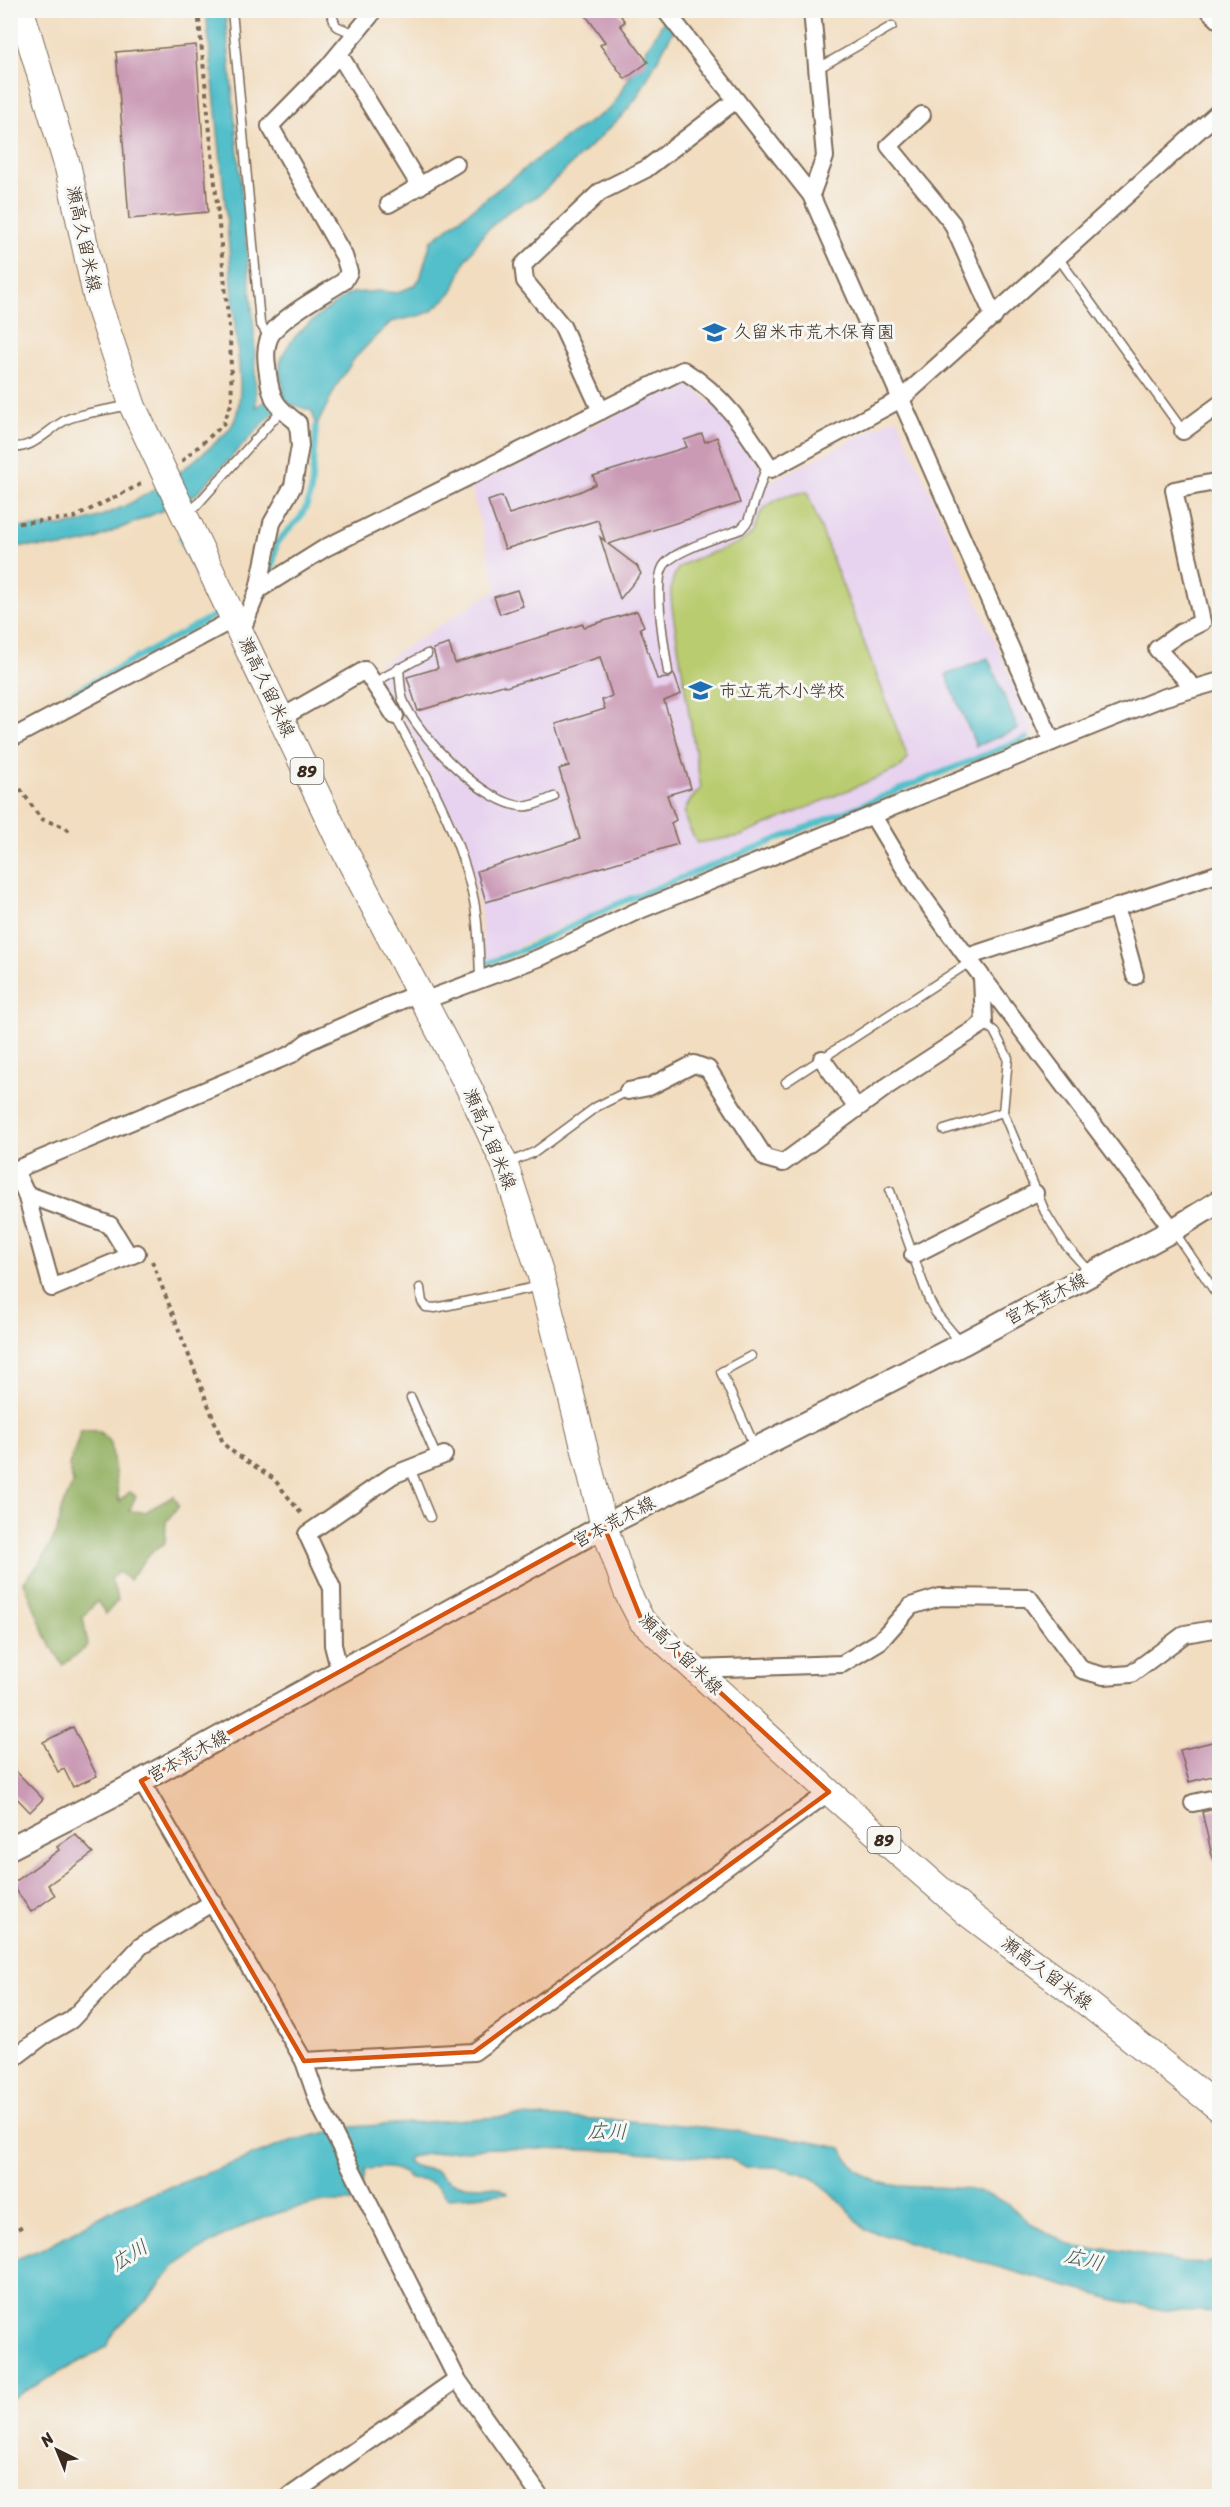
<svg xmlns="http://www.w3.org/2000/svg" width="1230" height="2507" font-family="Sriracha,'Klee One',sans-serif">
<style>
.built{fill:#e7d2ef}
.green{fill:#bacc6f;stroke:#7a7b46;stroke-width:1.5}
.forest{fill:#93b062;stroke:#676d40;stroke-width:1.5}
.water{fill:#52bfca;stroke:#467474;stroke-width:1.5}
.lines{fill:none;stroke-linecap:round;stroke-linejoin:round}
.stream{stroke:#52bfca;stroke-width:6}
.building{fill:#ca9ab5}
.service-casing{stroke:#7b6957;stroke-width:11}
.minor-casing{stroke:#7b6957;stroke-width:20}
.secondary-casing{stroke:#7b6957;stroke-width:26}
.primary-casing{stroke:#7b6957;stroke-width:28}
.path{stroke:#7b6957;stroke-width:4;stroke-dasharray:4.5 4.5;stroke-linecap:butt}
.service{stroke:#fff;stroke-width:8}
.minor{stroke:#fff;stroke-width:16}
.secondary{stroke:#fff;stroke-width:22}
.primary{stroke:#fff;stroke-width:26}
.marked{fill:#d7540e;fill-opacity:0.2;stroke:#d7540e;stroke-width:4.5;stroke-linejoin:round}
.labels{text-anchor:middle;stroke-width:6;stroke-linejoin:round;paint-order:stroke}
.shield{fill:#f6f6f2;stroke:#73675e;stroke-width:1.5}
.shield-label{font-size:16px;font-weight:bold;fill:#3b2a1e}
.street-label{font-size:18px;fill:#3b2a1e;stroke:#f6f6f2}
.poi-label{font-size:18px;fill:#3b2a1e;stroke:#f6f6f2;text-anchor:start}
.water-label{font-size:20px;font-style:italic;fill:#425752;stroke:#f6f6f2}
</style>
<rect width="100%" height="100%" fill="#f6f6f2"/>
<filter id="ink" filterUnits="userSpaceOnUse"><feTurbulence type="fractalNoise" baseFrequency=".0167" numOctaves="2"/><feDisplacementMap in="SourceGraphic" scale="12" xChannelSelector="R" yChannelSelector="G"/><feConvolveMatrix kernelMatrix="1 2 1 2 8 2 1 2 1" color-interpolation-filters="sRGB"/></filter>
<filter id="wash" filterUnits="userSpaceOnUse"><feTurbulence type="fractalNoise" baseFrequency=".008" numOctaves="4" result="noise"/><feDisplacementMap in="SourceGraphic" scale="24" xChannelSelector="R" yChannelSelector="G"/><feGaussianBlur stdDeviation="1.35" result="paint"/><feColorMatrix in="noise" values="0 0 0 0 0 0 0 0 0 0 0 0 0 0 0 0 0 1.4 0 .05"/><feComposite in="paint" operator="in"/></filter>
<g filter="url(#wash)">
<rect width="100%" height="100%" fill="#f2ddc0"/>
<path class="built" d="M685,380L718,410L739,434L757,461L766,484L897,417L1035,733L628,896L484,962L481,913L471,868L414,740L399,712L370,670L497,589L471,487Z"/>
<path class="green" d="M807,492L908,758L900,768L741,836L697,843C682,814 678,813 701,788L673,614C671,598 668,583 678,569C687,558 731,549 745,539C756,532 756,521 762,512C772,497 791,495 807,492Z"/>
<path class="forest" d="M81,1430L99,1431L111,1443L119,1501L130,1492L136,1496L129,1511L145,1512L174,1496L179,1505L166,1522L165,1543L151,1552L129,1580L118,1572L111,1579L118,1600L106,1614L97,1601L83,1617L88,1646L63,1665L46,1637L24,1582L42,1560L57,1532L61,1510L73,1483L69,1466Z"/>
<g class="water">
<path d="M206,11H225L254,329L256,407L284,388C263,349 319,316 344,297L352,293L380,291L397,293L413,286L420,279L431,241L562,140L611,108L664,21L668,11H683V13L637,97L622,116L538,196L510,210L484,233L465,261L453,291L443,301L431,311L422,315L391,322L376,336L354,359L337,385L316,427L312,411L291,404L273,413L197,493L189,499L88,542L64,547L11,546V528C32,526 53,528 74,524C124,513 170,482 208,449C218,440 230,432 235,419C245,394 237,351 235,324C228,219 216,115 206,11Z"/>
<path d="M988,658L1018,729L976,746L946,675Z"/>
<path d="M515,2116C625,2119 734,2126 842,2148C867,2206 935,2177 981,2193C993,2196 1004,2200 1013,2209C1021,2215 1026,2221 1034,2226C1049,2233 1068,2246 1084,2249C1095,2251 1106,2248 1116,2250C1151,2255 1184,2269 1219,2261V2312L1164,2310L1115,2300L866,2230L832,2193L813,2178L801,2173L776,2167H746L728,2158L621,2151L492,2148L439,2152L409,2157L407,2161C415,2169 423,2167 433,2170C441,2173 446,2180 453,2183C470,2189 495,2181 508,2193L449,2198C442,2195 441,2189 435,2185C428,2179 420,2181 411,2179C404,2177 410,2177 404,2173C392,2166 377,2167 365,2170L358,2202H324L281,2212L246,2224L199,2250L174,2267L148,2299L116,2329L106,2347L11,2399V2261L44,2248L118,2207L294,2140L351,2127Z"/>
</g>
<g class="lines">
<g class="stream">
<path d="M10,51L16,40L13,25"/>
<path d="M271,575L277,542L300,518L307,505L311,491L316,427"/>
<path d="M10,727L217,614L181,538"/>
<path d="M488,963L527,948L617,904L1027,738"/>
</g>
</g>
<g id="blocks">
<g class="building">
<path d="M582,10H617L625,22L620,25L648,62L625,79L600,45L605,42Z"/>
<path d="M196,45L208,212L129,219L116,52Z"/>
<path d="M702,434L705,442L717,437L740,503L608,544L637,566L641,574L620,599L600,537L605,541L598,520L505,549L488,501L502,496L509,514L579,492L596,484L593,476L687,447L684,440Z"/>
<path d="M517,590L523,606L500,614L494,597Z"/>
<path d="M637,611L644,626L640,628L657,679L669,678L674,674L681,694L664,701L691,788L667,795L676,820L671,823L678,844L486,902L477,871L580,839L559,769L569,766L556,724L605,709L602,700L612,696L600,657L506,687L503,685L418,711L407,677L438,668L433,649L449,644L455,663L583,624L584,627Z"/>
<path d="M73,1727L97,1776L73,1787L64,1769L58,1772L43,1742Z"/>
<path d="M1212,1742L1220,1774L1189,1782L1180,1750Z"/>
<path d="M10,1765L43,1799L30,1812L10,1791Z"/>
<path d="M1220,1808V1859L1213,1860L1202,1812Z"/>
<path d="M75,1834L93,1853L48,1885L55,1895L31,1912L12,1884L59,1850L57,1847Z"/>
</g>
</g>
</g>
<g filter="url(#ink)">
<use href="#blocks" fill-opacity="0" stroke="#7b6957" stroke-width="1.5"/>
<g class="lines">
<defs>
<g id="service">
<path d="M232,10L260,323L270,339"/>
<path d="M330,10L336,26L355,34"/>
<path d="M817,69L892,26"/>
<path d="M1057,256L1183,431"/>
<path d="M10,447C33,450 46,431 64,421C77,413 112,410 128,405"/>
<path d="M196,506L281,411"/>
<path d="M399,668C400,678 400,691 403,700C416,734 489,811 528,806C536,805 546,800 554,797"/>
<path d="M668,672C665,650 653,585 663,567C671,551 723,536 741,529L748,521L767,465"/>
<path d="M373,683L427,654"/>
<path d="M395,716C426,774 461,836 474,901C479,927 479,954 480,979"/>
<path d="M1218,781L1220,780"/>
<path d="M786,1082L970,962"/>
<path d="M1003,1112L1045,1212L1064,1243L1090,1272"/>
<path d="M944,1130L1003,1112L1008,1058L994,1031L984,1023"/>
<path d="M508,1163L535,1152L596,1107L628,1091"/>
<path d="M890,1191L929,1300L936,1313L961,1343"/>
<path d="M1173,1230L1220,1299"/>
<path d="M420,1288L422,1302L426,1307L435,1308L541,1286"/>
<path d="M751,1356L721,1372L755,1447"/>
<path d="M411,1398L437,1458"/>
<path d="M410,1468L430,1517"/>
</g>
<g id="minor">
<path d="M665,10L811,195L1052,742"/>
<path d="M339,54L420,186"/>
<path d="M922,115L889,146L952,223L994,317"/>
<path d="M811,195L825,157L812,10"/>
<path d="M389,204L456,164"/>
<path d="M601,411L562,326L525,281L523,265L600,192L646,169L736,100"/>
<path d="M1183,431L1220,404"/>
<path d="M258,590L325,548L683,370C724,395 746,430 771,469L901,399L1220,111"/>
<path d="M241,632L258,590L272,523L293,486L300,446L298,423C277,407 271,401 268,374C266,361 264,345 272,333C283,316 326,293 344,281L349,272L344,256L270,126L327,68L370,16"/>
<path d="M1194,688L1157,649L1180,633L1202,622L1174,490L1220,481"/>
<path d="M281,718L365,670L395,716"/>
<path d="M10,739L234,619"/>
<path d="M873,816L915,886L967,957L1173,1230"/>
<path d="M1116,907L1135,976"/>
<path d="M967,957L1220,873"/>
<path d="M423,1001L541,957L635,912L1052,742L1162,698L1220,681"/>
<path d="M822,1059L857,1108"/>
<path d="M628,1091L649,1087L694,1064L708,1069L765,1158L783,1163L889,1085L984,1023L982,977"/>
<path d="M15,1170L26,1194L52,1288L137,1253"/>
<path d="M10,1172L292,1054L307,1042L418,993"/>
<path d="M26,1194L110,1225L129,1256"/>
<path d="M913,1255L1035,1193"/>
<path d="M694,1669L842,1664L880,1641L911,1606L940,1597L1029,1598L1082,1670L1104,1676L1131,1674L1185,1634L1220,1628"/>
<path d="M340,1672L333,1645L332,1588L307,1534L393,1475L444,1455"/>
<path d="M141,1781L304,2061L319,2104L457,2379L540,2496"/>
<path d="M1193,1803L1220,1797"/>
<path d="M10,2061L43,2036L71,2020L141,1946L213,1902"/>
<path d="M304,2061L474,2052L829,1792"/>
<path d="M290,2496L457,2379"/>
</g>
<g id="secondary">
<path d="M1213,10L1220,17"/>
<path d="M10,1848L141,1781L604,1526L962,1344L1173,1230L1220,1201"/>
</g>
<path id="primary" d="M21,10L68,168L97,300L133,407L338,838L469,1088L505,1165L541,1276L604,1526L627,1592L642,1621L829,1792L966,1912L1087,2003L1220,2109"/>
</defs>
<use href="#service" class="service-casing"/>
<use href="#minor" class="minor-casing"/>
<use href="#secondary" class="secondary-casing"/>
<use href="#primary" class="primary-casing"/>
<g class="path">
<path d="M182,461L223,425L232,402L230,337L198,10"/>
<path d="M10,524L73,518L145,482"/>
<path d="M10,774L41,819L65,827L71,833"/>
<path d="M152,1261L223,1443L230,1450L274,1479L303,1516"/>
<path d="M10,2233L23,2226"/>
</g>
<use href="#service" class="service"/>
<use href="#minor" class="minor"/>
<use href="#secondary" class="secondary"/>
<use href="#primary" class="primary"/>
</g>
</g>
<path class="marked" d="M604,1526L642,1621L829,1792L474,2052L304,2061L141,1781Z"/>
<defs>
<symbol id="school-bare" viewBox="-9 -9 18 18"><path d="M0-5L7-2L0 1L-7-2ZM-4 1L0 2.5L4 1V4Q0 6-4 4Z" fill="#1f6fb2" stroke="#f6f6f2" stroke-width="2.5" paint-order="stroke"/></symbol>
</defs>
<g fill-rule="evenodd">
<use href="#school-bare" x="698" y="316" width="33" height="33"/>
<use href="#school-bare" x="684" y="674" width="33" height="33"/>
</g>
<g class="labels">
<g class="shield">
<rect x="290.5" y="758" width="33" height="26" rx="4.5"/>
<rect x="867.5" y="1827" width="33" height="26" rx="4.5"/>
</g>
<g class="shield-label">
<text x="307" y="777">89</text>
<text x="884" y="1846">89</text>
</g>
<g class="street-label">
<text transform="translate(84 239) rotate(78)" y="6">瀬高久留米線</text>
<text transform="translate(267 687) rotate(65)" y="6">瀬高久留米線</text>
<text transform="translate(490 1139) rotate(67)" y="6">瀬高久留米線</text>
<text transform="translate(1046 1299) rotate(-28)" y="6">宮本荒木線</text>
<text transform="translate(614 1522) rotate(-28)" y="6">宮本荒木線</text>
<text transform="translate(681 1654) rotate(44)" y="6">瀬高久留米線</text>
<text transform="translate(188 1756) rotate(-29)" y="6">宮本荒木線</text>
<text transform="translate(1047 1973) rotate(37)" y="6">瀬高久留米線</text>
</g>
<g class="poi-label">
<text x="733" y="338">久留米市荒木保育園</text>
<text x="719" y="697">市立荒木小学校</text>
</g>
<g class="water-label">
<text transform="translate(607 2131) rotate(1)" y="7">広川</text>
<text transform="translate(129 2255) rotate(-32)" y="7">広川</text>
<text transform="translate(1084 2259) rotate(14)" y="7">広川</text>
</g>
</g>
<rect width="1230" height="2507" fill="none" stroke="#f6f6f2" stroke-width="36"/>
<g transform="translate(57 2450) rotate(317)" stroke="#f6f6f2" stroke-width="4.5" paint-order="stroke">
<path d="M0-4.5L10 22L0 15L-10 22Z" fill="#3b2a1e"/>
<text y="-9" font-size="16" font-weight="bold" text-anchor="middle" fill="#3b2a1e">N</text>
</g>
</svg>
